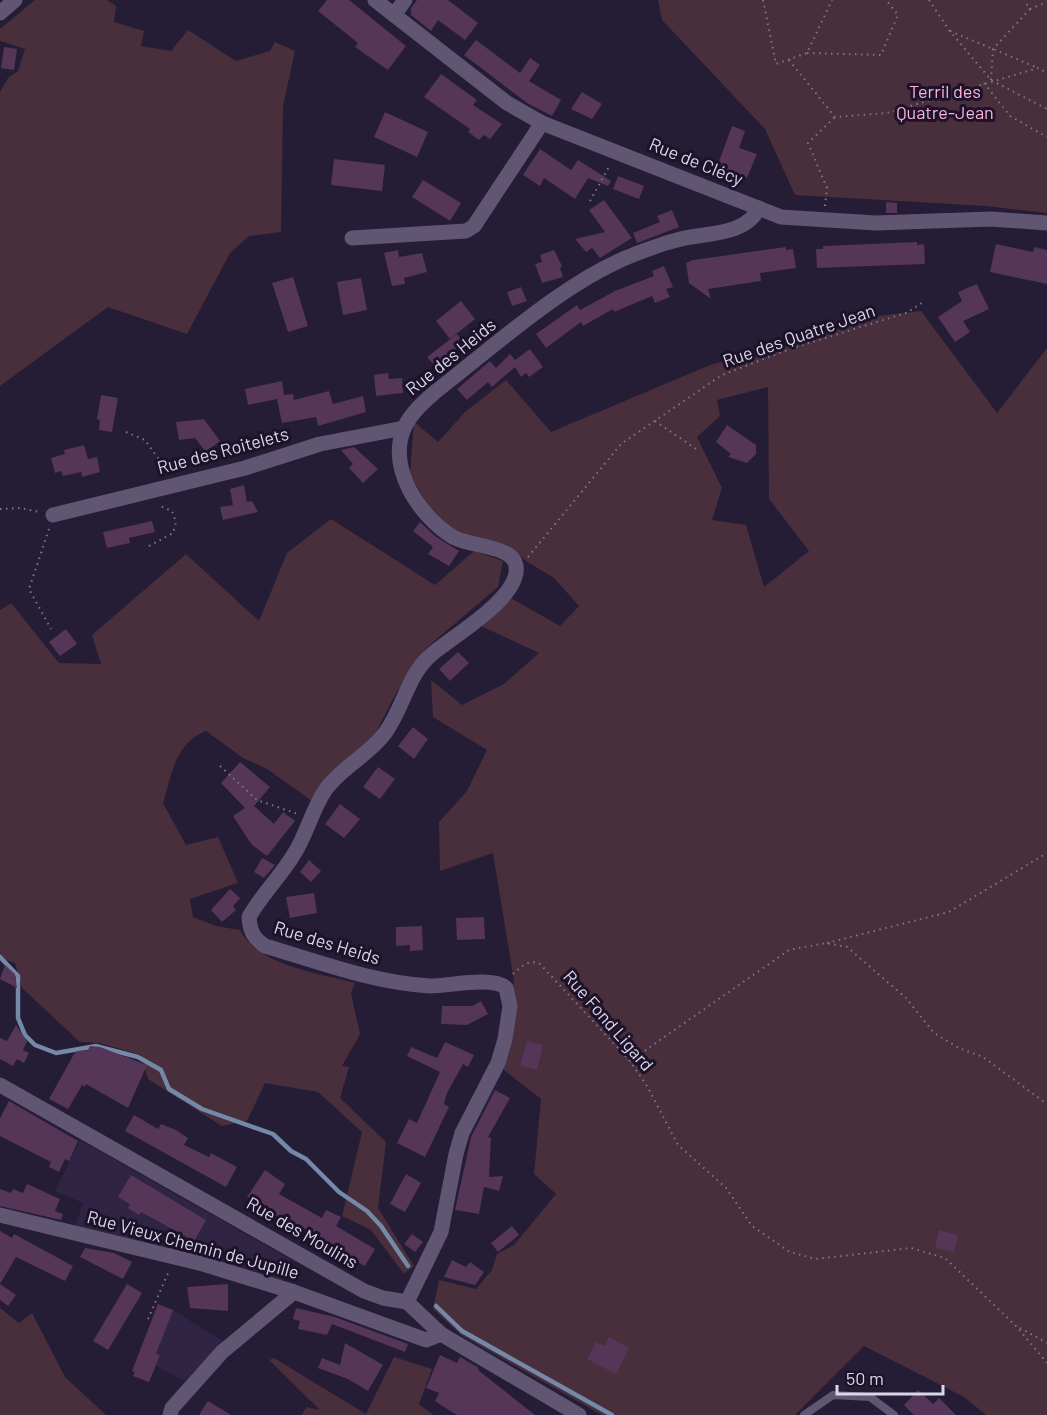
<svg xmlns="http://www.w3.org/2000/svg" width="1047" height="1415" font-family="Barlow,sans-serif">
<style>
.built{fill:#2f2444}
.green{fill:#492e3c;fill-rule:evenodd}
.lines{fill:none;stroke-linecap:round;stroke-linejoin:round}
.stream{stroke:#7389a7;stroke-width:4.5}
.building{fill:#553558}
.path{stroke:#7e778d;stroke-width:2;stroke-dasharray:1.5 4.5;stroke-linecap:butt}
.service{stroke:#605674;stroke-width:8}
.minor{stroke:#605674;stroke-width:15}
.tertiary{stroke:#605674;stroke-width:15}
.labels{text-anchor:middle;stroke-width:6;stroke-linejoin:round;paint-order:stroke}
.park-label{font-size:18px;fill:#feb1d7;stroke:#1c132b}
.street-label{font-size:18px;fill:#dbd6e7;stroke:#1c132b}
</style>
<rect width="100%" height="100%" fill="#251c36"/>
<g class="built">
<path d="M80,1140L293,1261L282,1280L193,1254L74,1229L83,1203L55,1191Z"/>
<path d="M158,1304L173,1310L224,1342L184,1381L156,1366L149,1382L133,1376L134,1372L132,1371Z"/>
</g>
<g class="green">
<path d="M35,0H107L116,6L114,22L144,31L141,46L171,51L188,30L236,61L270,51L275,42L295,51L283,106L281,232L249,236L230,253L187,334L108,307L0,386V92L8,78L18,71L25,49L0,41V29Z"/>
<path d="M658,0H1047V213L986,206L795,195L765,129L662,20Z"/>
<path d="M921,311L997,413L1047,348V1415H986L964,1397L864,1346L795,1415H602L461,1335L433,1309L439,1280L476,1289L492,1270L497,1254L514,1245L556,1194L534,1174L541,1099L504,1070L514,981L493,853L440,871L439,822L467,791L487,750L433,717L431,680L462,705L504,684L539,653L481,626L507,596L560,626L579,606L554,578L526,561L507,545L477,543L436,521L410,474L414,422L438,442L465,412L506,380L551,432L710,365L817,336V323ZM768,387L769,499L809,551L764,587L746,525L712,520L722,488L697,437L720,416L717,400Z"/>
<path d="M331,519L435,585L474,551L503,561L498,587L426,648L396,693L374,736L312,801L267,769L243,758L206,731C175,743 172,774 163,803L186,845L218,837L238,883L190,899L193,917L216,926L240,930C257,965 319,973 355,983L351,993L360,1034L342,1066L349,1067L340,1098L386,1142L378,1208L414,1266L404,1274L371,1230L342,1216L362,1132L318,1092L265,1083L247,1121L222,1126L148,1079L141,1055L100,1043L80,1042L22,988L15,963L0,958V610L11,603L59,663L101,664L92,635L186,554L259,621L287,553Z"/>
<path d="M0,1308L19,1323L32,1313L65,1377L106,1415H0Z"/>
<path d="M394,1357L432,1369L419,1404L433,1415H302L306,1407L320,1410L269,1360L274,1358L366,1414Z"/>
</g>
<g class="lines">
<g class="stream">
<path d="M0,957L18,976V1018L25,1035L35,1045L56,1053L96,1046L138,1057L161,1070L169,1089L202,1109L273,1134L291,1151L306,1159L339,1192L367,1211L381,1226L408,1266"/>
<path d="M436,1306L462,1331L612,1415"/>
</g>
</g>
<g class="building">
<path d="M327,0H349L406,46L388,70L355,47L358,43L318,11Z"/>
<path d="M417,0H448L478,23L465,40L438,20L431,31L411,15V8Z"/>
<path d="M476,40L520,73L530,58L540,65L529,81L561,100L552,116L527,103L464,55Z"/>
<path d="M4,47L17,49L14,70L1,68Z"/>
<path d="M441,74L477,100L473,105L502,124L490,139L484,135L479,140L468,132L470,129L424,97Z"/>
<path d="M582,92L602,104L592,119L571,109Z"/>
<path d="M385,112L428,132L417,157L374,137Z"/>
<path d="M732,126L745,131L739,148L757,154L747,178L717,167Z"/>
<path d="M540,149L571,170L578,160L611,181L608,186L588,178L575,199L544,178L540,186L523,175Z"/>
<path d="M334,159L385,165L382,191L331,185Z"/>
<path d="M618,176L644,186L639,199L613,189Z"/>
<path d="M423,180L461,203L450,221L412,197Z"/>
<path d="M604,200L632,238L600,258L592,248L586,252L575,239L605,232L589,210Z"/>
<path d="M886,202L897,203V213H886Z"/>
<path d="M672,210L679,227L637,243L633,233L660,222L657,216Z"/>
<path d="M917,242V245L924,244L925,264L817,268L816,249H823V246Z"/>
<path d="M996,244L1033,252L1034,247L1047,250V284L990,272Z"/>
<path d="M786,247V250L793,249L796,268L760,273L761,281L708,289L711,299L689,283L686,263L693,260Z"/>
<path d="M398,250L399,257L422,253L427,272L404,278L405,284L392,286L384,253Z"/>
<path d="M554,250L562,266L560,268L563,277L542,283L535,264L542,262L540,255Z"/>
<path d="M664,266L673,287L666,289L670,297L655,303L652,296L614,312L613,309L583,326L581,322L546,348L536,334L577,305L580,310L615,291L654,276L652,271Z"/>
<path d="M293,277L308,326L288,332L272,283Z"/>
<path d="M361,278L367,310L343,315L337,282Z"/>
<path d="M977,284L989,309L963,321L970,332L955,342L938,317L962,301L958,292Z"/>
<path d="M521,287L527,301L512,306L507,292Z"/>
<path d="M461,301L475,319L450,339L436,321Z"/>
<path d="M457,334L464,343L435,366L427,357Z"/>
<path d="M530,349L543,367L529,377L526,373L521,377L515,367L492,387L488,382L467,400L457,389L490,361L496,368L510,354L515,360Z"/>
<path d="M388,373L389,379L402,378L403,393L376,396L374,375Z"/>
<path d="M282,381L284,395L293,394L294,400L329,391L333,404L363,396L366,412L318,426L316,417L282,423L277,399L248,405L245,389Z"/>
<path d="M101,395L118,398L112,432L99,430L100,420L97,419Z"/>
<path d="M204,419L220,441L206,452L195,438L179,440L176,422Z"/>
<path d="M727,425L756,445V454L747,463L728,457L731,454L716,442Z"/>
<path d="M84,445L88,459L97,457L100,472L82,477L81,472L63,476L61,471L55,473L51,458L65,454L64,450Z"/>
<path d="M354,447L378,469L363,483L349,468L353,464L341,450Z"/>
<path d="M244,485L247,502L252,501L258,512L223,520L220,507L233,505L230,489Z"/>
<path d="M152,521L155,532L129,538L130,543L107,548L103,532Z"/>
<path d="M420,522L435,536L459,551L449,566L428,554L433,547L413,531Z"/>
<path d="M66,629L77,644L60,656L49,642Z"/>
<path d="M458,652L469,663L450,681L439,669Z"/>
<path d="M413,727L428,739L414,759L398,746Z"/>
<path d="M240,762L270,787L254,806L274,824L283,812L295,821L267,856L252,845L233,816L245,808L221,783Z"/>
<path d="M378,767L395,779L380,799L363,787Z"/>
<path d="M340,804L360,819L344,838L325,824Z"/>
<path d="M262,858L275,865L264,878L254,872Z"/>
<path d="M309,860L321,871L311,882L300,872Z"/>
<path d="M230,889L240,898L233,906L236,910L222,922L211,910Z"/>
<path d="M314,893L317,913L290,918L286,897Z"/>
<path d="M484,917L485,939L457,940L456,918Z"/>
<path d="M422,926L423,950L410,951V945L396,946V927Z"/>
<path d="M5,965L15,974L17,988L0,979Z"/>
<path d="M481,1001L488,1014L467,1025L441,1024L442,1006H472Z"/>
<path d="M16,1025L27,1041L23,1050L29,1053L24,1063L17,1059L13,1066L0,1059V1038L7,1041Z"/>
<path d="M527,1041L543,1045L537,1070L520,1066Z"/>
<path d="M445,1042L474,1055L468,1067L463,1064L447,1093L444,1104L449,1107L425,1157L397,1143L409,1119L417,1123L440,1072L407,1056L411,1047L437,1058Z"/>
<path d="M90,1046L100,1047L147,1065L128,1108L86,1084L85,1087L82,1085L68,1109L49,1099L74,1054L77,1051L88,1050Z"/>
<path d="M495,1090L510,1098L488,1137L491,1138L489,1177L503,1176L499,1191L484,1187L479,1214L455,1210L471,1137Z"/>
<path d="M9,1101L78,1141L69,1161L65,1159L59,1172L49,1167L51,1162L0,1136V1118Z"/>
<path d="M134,1115L158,1129L161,1124L176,1130L188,1138L184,1145L209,1157L211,1153L237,1167L226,1187L125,1131Z"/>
<path d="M265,1170L285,1184L279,1194L322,1218L326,1210L341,1217L336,1226L375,1249L365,1266L311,1237L312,1233L285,1218L283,1220L247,1197Z"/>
<path d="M406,1174L421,1183L405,1212L390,1204Z"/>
<path d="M131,1175L206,1220L194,1241L141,1212L139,1215L128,1208L130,1204L118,1197Z"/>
<path d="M27,1184L60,1199L55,1211L63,1214L61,1220L0,1206V1189L11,1193L13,1189L23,1193Z"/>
<path d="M512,1226L519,1235L498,1252L491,1243Z"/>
<path d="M939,1230L958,1235L954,1252L935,1248Z"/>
<path d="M0,1231L12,1238L14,1234L73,1266L65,1281L16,1257L0,1284Z"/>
<path d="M412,1234L423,1242L415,1252L404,1244Z"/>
<path d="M85,1248L114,1253L132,1262L123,1279L80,1257Z"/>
<path d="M452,1260L466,1267L470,1262L484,1272L475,1285L444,1277Z"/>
<path d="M0,1284L16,1295L8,1306L0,1300Z"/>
<path d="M127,1284L142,1293L108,1350L93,1341Z"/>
<path d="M228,1284V1311L190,1308L187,1287Z"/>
<path d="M158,1304L173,1310L156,1354L160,1355L149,1382L133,1376L135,1372L132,1371Z"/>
<path d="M296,1308L335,1317L408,1344L405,1352L332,1324L327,1335L298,1329L300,1321L293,1319Z"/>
<path d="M609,1337L629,1348L616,1374L587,1359L596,1342L604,1346Z"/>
<path d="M345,1343L383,1365L368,1391L348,1379L318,1368L322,1358L340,1365Z"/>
<path d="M440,1355L457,1363L460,1357L479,1368L478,1370L535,1415H457L447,1409L435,1401L439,1393L426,1388Z"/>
<path d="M918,1390L933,1404L939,1398L956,1415H914L904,1405Z"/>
<path d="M208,1401L231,1415H199Z"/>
</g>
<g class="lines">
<g class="path">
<path d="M763,0L776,64L807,53L832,0"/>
<path d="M929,0L949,30L991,80L1047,109"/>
<path d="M1030,9L1047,2"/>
<path d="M950,31L1038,68"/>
<path d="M807,53L881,55L898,15L886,0"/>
<path d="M789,60L835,117L887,113L1038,68L1047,73"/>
<path d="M991,80L993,49L1030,9L1024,0"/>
<path d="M984,83L1010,116L1047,137"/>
<path d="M590,201L610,165"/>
<path d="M825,206L827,188L808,143L835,117"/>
<path d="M655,421L699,451"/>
<path d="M126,432L145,440L168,472"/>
<path d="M0,509L21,508L39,512"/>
<path d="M49,529L29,589L51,629"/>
<path d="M149,546L173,533L176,522L172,511L158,505"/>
<path d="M528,557L621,444L722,375L793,348L906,313L925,301"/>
<path d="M220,766L257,800L298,814"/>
<path d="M827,943L949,912L1047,853"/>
<path d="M513,974C522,966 528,959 540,964L630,1061L647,1086L678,1145L726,1188L752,1226L790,1252L816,1259L911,1248L945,1258L1017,1327L1047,1363"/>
<path d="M630,1061L789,950L826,943L847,947L906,998L934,1033L959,1048L983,1057L1047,1104"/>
<path d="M148,1319L169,1271"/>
<path d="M1020,1328L1047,1343"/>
</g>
<path class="service" d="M804,1415L833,1395L870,1397L894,1415"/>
<g class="minor">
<path d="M375,0L507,103L542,123L781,217L876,223L991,219L1047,223"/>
<path d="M0,13L15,0"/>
<path d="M394,15L405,0"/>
<path d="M352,238L466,231L474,226L542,123"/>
<path d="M53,515L245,468L320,444L404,428"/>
<path d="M0,1215L203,1264L294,1292L426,1340L441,1334"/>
<path d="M407,1302L441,1232L456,1154L462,1133L498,1063L505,1039L510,1006L506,988C492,976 449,986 430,986C374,983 319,962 265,946C253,938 250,931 249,917C262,894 281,876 294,854C307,834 312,809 326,789C342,767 369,755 385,733C403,709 408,674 431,655C451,637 521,598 516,566C513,545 470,547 453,537C419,516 386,467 405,426C412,412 424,402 435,392C496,345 567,279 638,253C651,248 664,243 677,240C704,232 745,237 759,208"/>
<path d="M170,1415L172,1408L222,1352L294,1292"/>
</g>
<path class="tertiary" d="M0,1085L364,1291L383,1298L407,1302L441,1334L579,1415"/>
</g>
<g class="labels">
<g class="park-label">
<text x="945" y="98">Terril des<tspan x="945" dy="21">Quatre-Jean</tspan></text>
</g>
<g class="street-label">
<text transform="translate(696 162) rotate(22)" y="6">Rue de Clécy</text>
<text transform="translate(799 336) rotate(-19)" y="6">Rue des Quatre Jean</text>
<text transform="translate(451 357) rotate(-39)" y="6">Rue des Heids</text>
<text transform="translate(223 451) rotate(-15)" y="6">Rue des Roitelets</text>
<text transform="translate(327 943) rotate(17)" y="6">Rue des Heids</text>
<text transform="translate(608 1021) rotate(49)" y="6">Rue Fond Ligard</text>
<text transform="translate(302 1233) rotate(30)" y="6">Rue des Moulins</text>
<text transform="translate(193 1245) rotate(15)" y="6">Rue Vieux Chemin de Jupille</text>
</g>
</g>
<path d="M837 1385v9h106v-9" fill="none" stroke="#dbd6e7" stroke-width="3"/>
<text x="846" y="1385" font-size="18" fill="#dbd6e7" stroke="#1c132b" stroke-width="4.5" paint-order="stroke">50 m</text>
</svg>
